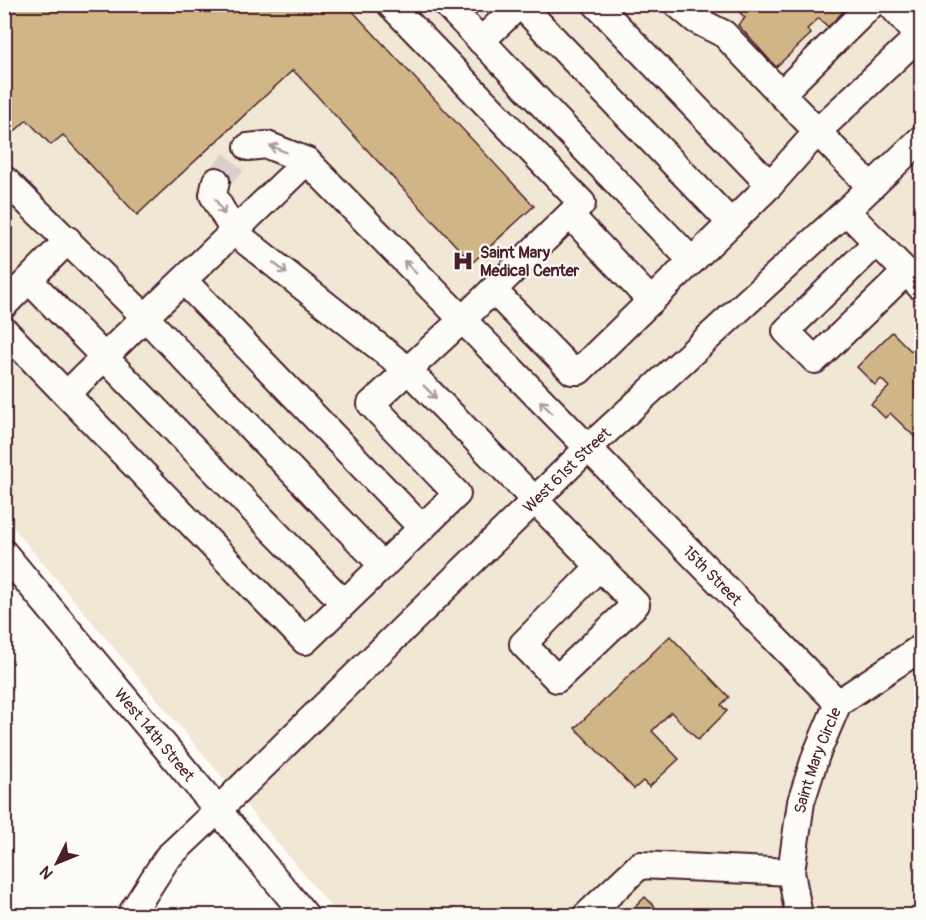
<svg xmlns="http://www.w3.org/2000/svg" width="926" height="920" font-family="Pangolin,sans-serif">
<style>
.built{fill:#f0e7d5}
.building{fill:#d0b586;stroke:#4a1f2b;stroke-width:1.5}
.lines{fill:none;stroke-linecap:round;stroke-linejoin:round}
.minor-tunnel{stroke:#d9d0ce;stroke-width:26;stroke-dasharray:26 13;stroke-linecap:butt}
.minor-casing{stroke:#4a1f2b;stroke-width:30}
.minor{stroke:#fdfcf7;stroke-width:26}
.oneway{stroke:#ac999b}
.labels{text-anchor:middle;stroke-width:4.5;stroke-linejoin:round;paint-order:stroke}
.poi-label{font-size:16px;font-weight:bold;fill:#4a1f2b;stroke:#fdfcf7;text-anchor:start}
.street-label{font-size:16px;fill:#4a1f2b;stroke:#fdfcf7}
</style>
<rect width="100%" height="100%" fill="#fdfcf7"/>
<filter id="ink" filterUnits="userSpaceOnUse"><feTurbulence type="fractalNoise" baseFrequency=".0167" numOctaves="2"/><feDisplacementMap in="SourceGraphic" scale="12" xChannelSelector="R" yChannelSelector="G"/><feConvolveMatrix kernelMatrix="1 2 1 2 8 2 1 2 1" color-interpolation-filters="sRGB"/></filter>
<g filter="url(#ink)">
<path class="built" d="M4,5H921V915H338L5,518Z"/>
<g class="building">
<path d="M4,4H346L534,206L472,263L293,70L137,215L63,135L51,145L27,120L4,141V37L7,35L4,33Z"/>
<path d="M732,4H835L843,12L828,27L819,18L807,29L811,34L776,67L738,25L745,18Z"/>
<path d="M892,332L911,351L922,341V439L919,441L890,413L885,418L871,404L889,387L881,379L875,385L857,367Z"/>
<path d="M670,636L729,697L721,705L727,711L698,740L671,712L652,731L679,759L649,787L643,781L634,789L575,728Z"/>
<path d="M645,897L664,916H627L628,914Z"/>
</g>
<g class="lines">
<path class="minor-tunnel" d="M216,181L248,147"/>
<defs>
<g id="minor">
<path d="M446,4L692,261"/>
<path d="M520,4L731,223"/>
<path d="M596,4L770,185"/>
<path d="M677,4L696,20L724,34L781,94"/>
<path d="M481,41L520,4"/>
<path id="s1" d="M248,147L267,145L307,161L838,703"/>
<path d="M4,179L145,317L307,161"/>
<path d="M216,181L213,195L234,232L408,370L636,604L557,679L523,644L600,566"/>
<path d="M871,187L781,94L872,4"/>
<path d="M846,211L922,288"/>
<path d="M570,215L651,301"/>
<path d="M877,242L786,331L815,360L906,272"/>
<path d="M29,280L344,603"/>
<path d="M184,281L422,528"/>
<path d="M493,290L572,371H579L770,185L817,132L919,36L890,4"/>
<path d="M4,305L68,240"/>
<path d="M4,330L305,641L457,494L371,404L462,320L582,203L390,4"/>
<path d="M67,394L145,317L383,566"/>
<path id="s2" d="M4,553L306,916"/>
<path id="s3" d="M130,916L167,858L219,809L587,449L846,211L922,138"/>
<path d="M586,916L640,865L791,872"/>
<path id="s4" d="M799,916L791,872L801,802L816,755L838,703L922,647"/>
</g>
</defs>
<use href="#minor" class="minor-casing"/>
<use href="#minor" class="minor"/>
</g>
<defs><path id="oneway-shaft" d="M-6 0H5M1.5-3L5.5 0L1.5 3" fill="none" stroke-width="1.6" stroke-linecap="round" stroke-linejoin="round" transform="scale(1.5)"/></defs>
<g class="oneway">
<use href="#oneway-shaft" transform="translate(278 149) rotate(-158)"/>
<use href="#oneway-shaft" transform="translate(220 207) rotate(60)"/>
<use href="#oneway-shaft" transform="translate(410 267) rotate(-134)"/>
<use href="#oneway-shaft" transform="translate(280 268) rotate(39)"/>
<use href="#oneway-shaft" transform="translate(430 392) rotate(45)"/>
<use href="#oneway-shaft" transform="translate(546 407) rotate(-134)"/>
</g>
</g>
<defs>
<symbol id="hospital-bare" viewBox="-9 -9 18 18"><path d="M-5-5h3v3.5h4V-5h3V5h-3V1.5h-4V5h-3Z" fill="#4a1f2b" stroke="#fdfcf7" stroke-width="2.5" paint-order="stroke"/></symbol>
</defs>
<g fill-rule="evenodd">
<use href="#hospital-bare" x="448" y="246" width="30" height="30"/>
</g>
<g class="labels">
<g class="poi-label">
<text x="480" y="258">Saint Mary<tspan x="480" dy="18">Medical Center</tspan></text>
</g>
<g class="street-label">
<text dy="6" stroke="none"><textPath href="#s3" startOffset="626">West 61st Street</textPath></text>
<text dy="6" stroke="none"><textPath href="#s1" startOffset="642">15th Street</textPath></text>
<text dy="6" stroke="none"><textPath href="#s2" startOffset="236">West 14th Street</textPath></text>
<text dy="6" stroke="none"><textPath href="#s4" startOffset="160">Saint Mary Circle</textPath></text>
</g>
</g>
<rect width="926" height="920" fill="none" stroke="#fdfcf7" stroke-width="24"/>
<rect x="12" y="12" width="902" height="896" fill="none" stroke="#4a1f2b" stroke-width="2" filter="url(#ink)"/>
<g transform="translate(57 863) rotate(227)" stroke="#fdfcf7" stroke-width="4.5" paint-order="stroke">
<path d="M0-4.5L10 22L0 15L-10 22Z" fill="#4a1f2b"/>
<text y="-9" font-size="16" font-weight="bold" text-anchor="middle" fill="#4a1f2b">N</text>
</g>
</svg>
